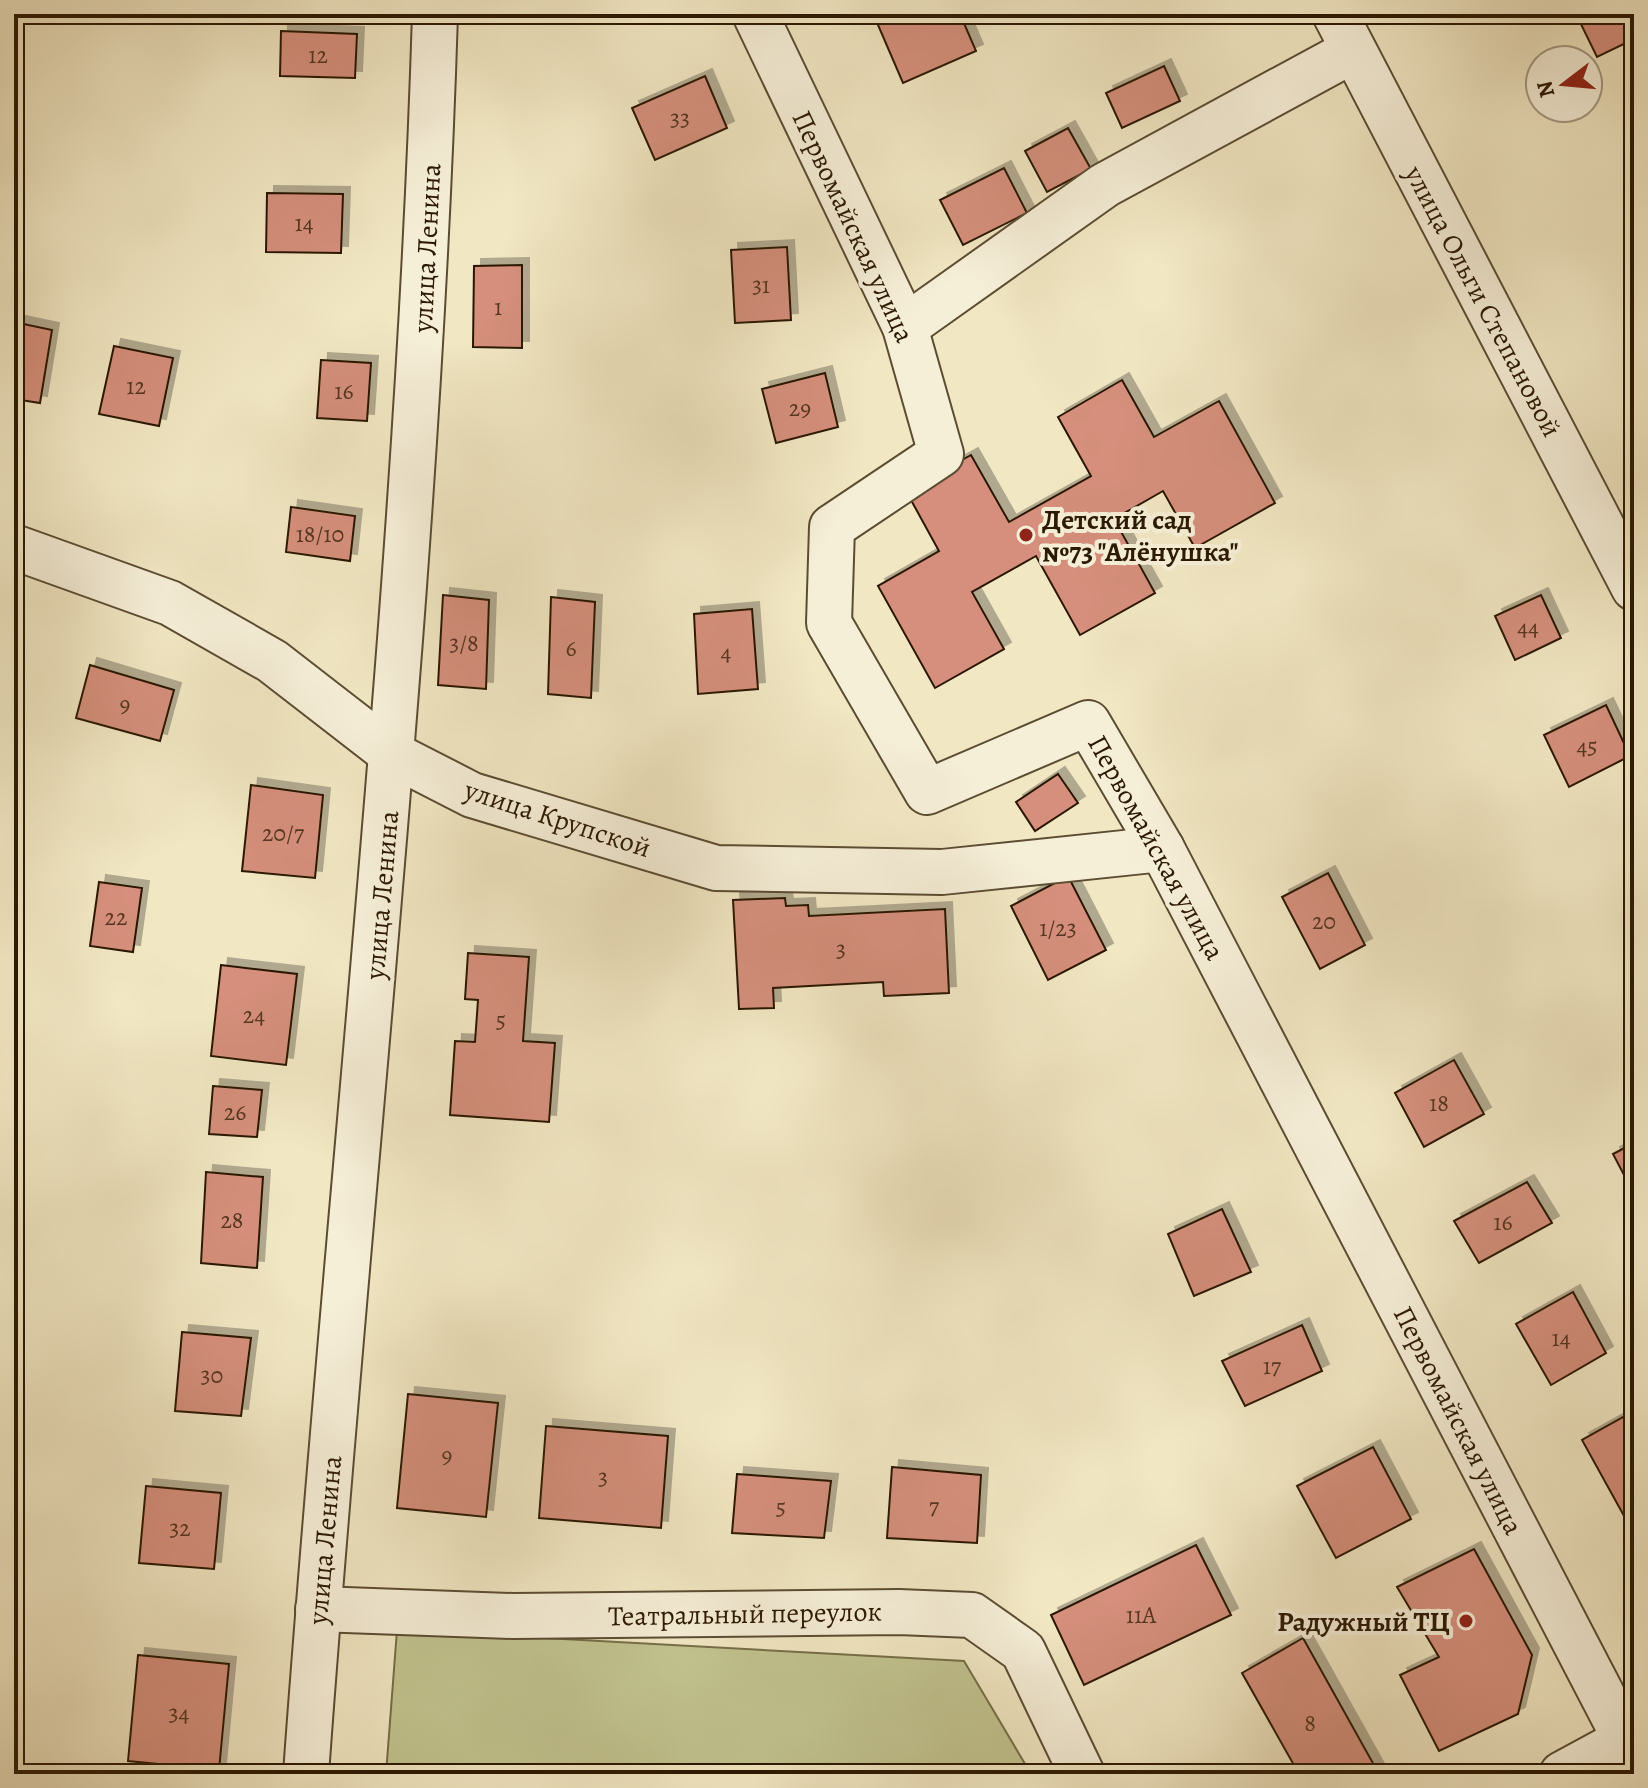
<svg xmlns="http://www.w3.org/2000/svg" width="1648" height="1788" font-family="Alegreya,serif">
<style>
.green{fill:#c1c38f;stroke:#766e48;stroke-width:2}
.building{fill:#d58f7b;stroke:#2b1902;stroke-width:2;filter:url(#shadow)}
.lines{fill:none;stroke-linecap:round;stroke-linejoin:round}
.minor-casing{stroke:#5c4c32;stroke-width:48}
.minor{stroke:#f6efd8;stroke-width:44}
.poi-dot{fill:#8f2418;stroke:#f6efd8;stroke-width:3}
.labels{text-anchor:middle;stroke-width:8;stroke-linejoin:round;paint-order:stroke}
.number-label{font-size:24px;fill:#563620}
.street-label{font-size:28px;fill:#2b1902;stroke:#f6efd8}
.poi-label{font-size:28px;font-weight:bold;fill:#2b1902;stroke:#f6efd8;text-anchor:start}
</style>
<defs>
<filter id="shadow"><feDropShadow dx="7" dy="-7" stdDeviation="0" flood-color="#0004"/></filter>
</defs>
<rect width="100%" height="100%" fill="#f1e7c3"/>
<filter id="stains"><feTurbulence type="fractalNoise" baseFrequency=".0025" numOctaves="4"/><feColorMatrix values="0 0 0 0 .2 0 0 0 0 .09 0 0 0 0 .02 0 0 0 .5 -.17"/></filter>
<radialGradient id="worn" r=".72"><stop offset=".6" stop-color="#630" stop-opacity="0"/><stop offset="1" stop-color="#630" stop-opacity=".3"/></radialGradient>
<path class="green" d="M397,1630L964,1661L1031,1774H386Z"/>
<g class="building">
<path d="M884,14H960L976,51L903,83L875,18Z"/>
<path d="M1576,14H1634V39L1597,57Z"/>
<path d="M281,31L357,34L355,78L280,76Z"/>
<path d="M1164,66L1180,101L1122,128L1106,93Z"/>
<path d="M705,76L727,128L655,160L632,108Z"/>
<path d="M1068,128L1091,169L1047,192L1025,151Z"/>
<path d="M1004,168L1027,213L963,245L940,200Z"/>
<path d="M267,193L343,194L341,253L266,252Z"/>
<path d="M787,247L791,320L735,323L731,250Z"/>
<path d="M522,265V348L473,347L474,266Z"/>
<path d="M14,322L52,330L40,403L14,399Z"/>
<path d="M114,346L173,358L159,426L99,414Z"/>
<path d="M321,360L371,363L367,421L317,418Z"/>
<path d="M825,373L838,427L776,443L762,389Z"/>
<path d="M1122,380L1154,437L1219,401L1275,503L1195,548L1163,491L1114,519L1155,593L1080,635L1036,556L972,592L1004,649L935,688L878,586L939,551L906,491L971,455L1009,522L1091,476L1058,417Z"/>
<path d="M291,507L355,516L350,561L286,552Z"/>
<path d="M443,595L489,600L486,689L438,685Z"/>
<path d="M1541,595L1561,638L1515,660L1495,616Z"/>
<path d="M551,597L595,602L591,698L548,694Z"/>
<path d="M752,609L758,689L698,694L694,614Z"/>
<path d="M90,665L174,690L160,741L76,718Z"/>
<path d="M1606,705L1630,756L1569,787L1544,735Z"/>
<path d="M1058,774L1078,803L1035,831L1016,802Z"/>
<path d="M251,785L323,795L315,878L242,871Z"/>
<path d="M1328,873L1365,945L1320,969L1282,897Z"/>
<path d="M1068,876L1106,950L1048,980L1011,906Z"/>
<path d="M99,882L142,888L133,952L90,946Z"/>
<path d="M785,898L786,906L808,905L809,916L945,909L949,993L884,996L883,982L773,988L774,1008L739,1009L733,900Z"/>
<path d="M468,953L529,957L523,1041L555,1043L549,1122L450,1115L455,1041L475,1042L478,1000L465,999Z"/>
<path d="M221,965L297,974L286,1065L211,1056Z"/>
<path d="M1454,1060L1484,1114L1424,1147L1395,1093Z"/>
<path d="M213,1086L262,1090L257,1137L209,1134Z"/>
<path d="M1634,1143V1194L1613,1154Z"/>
<path d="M206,1172L263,1177L257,1268L201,1263Z"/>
<path d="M1527,1182L1552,1223L1479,1263L1454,1221Z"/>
<path d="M1222,1209L1251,1272L1194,1296L1168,1234Z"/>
<path d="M1573,1292L1606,1353L1551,1385L1516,1324Z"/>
<path d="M1302,1325L1322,1371L1245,1406L1222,1361Z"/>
<path d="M182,1332L251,1338L241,1416L175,1411Z"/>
<path d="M408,1394L498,1403L486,1517L397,1508Z"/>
<path d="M1634,1411V1534L1582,1440Z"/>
<path d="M546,1426L668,1436L661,1528L539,1518Z"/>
<path d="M1373,1447L1411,1519L1336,1558L1297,1486Z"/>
<path d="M892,1467L981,1475L977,1543L887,1538Z"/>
<path d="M737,1474L831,1481L824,1538L732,1533Z"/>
<path d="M146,1486L221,1493L214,1569L139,1563Z"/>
<path d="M1196,1545L1231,1615L1084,1685L1051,1615Z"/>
<path d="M1474,1549L1532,1655L1518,1714L1439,1751L1400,1675L1439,1657L1397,1587Z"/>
<path d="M1303,1638L1379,1774H1299L1242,1673Z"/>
<path d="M138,1655L229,1664L219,1770L128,1761Z"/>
</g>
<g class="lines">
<defs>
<g id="minor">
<path d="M755,14L905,327L941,454L832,527L829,623L927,792L1088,723L1162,849L1634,1756"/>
<path d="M1335,14L1634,588"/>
<path d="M905,327L1105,185L1352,51"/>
<path d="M14,547L170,603L272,661L392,754L472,795L716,868L942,872L1162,849"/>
<path d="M318,1609L513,1616L899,1612L972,1615L1023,1651L1082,1774"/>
<path d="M306,1774C348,1187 417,602 435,14"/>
<path d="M1562,1774L1634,1735"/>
</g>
</defs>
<use href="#minor" class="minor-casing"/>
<use href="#minor" class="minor"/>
</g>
<g class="poi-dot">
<circle cx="1026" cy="535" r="8"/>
<circle cx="1466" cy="1621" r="8"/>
</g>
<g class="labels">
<g class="number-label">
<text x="318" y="63">12</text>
<text x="680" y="126">33</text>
<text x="304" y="231">14</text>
<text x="761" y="293">31</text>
<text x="498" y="315">1</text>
<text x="136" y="394">12</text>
<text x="344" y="399">16</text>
<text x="800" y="416">29</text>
<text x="320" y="542">18/10</text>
<text x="1528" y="635">44</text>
<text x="464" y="651">3/8</text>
<text x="571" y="656">6</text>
<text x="726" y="660">4</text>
<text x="125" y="712">9</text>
<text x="1587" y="754">45</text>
<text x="283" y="841">20/7</text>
<text x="116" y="925">22</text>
<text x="1324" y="929">20</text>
<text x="1058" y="936">1/23</text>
<text x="841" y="957">3</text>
<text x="254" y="1023">24</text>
<text x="501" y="1028">5</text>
<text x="1439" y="1111">18</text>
<text x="235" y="1120">26</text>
<text x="232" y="1228">28</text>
<text x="1503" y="1230">16</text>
<text x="1561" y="1346">14</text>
<text x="1272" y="1374">17</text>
<text x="212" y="1383">30</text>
<text x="447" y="1463">9</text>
<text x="603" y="1485">3</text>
<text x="934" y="1514">7</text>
<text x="781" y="1515">5</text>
<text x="180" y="1536">32</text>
<text x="1141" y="1623">11А</text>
<text x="179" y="1721">34</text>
<text x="1310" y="1731">8</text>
</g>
<g class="street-label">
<text transform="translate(854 226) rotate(65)" y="10">Первомайская улица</text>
<text transform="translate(426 248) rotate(-87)" y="10">улица Ленина</text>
<text transform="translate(1484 301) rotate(62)" y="10">улица Ольги Степановой</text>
<text transform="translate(558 818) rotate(18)" y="10">улица Крупской</text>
<text transform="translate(1157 847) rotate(61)" y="10">Первомайская улица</text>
<text transform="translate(381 895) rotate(-85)" y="10">улица Ленина</text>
<text transform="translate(1459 1420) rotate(63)" y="10">Первомайская улица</text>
<text transform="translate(324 1540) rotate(-85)" y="10">улица Ленина</text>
<text transform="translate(745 1613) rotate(-1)" y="10">Театральный переулок</text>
</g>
<g class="poi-label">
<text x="1042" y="529">Детский сад<tspan x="1042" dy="32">№73 "Алёнушка"</tspan></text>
<text x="1450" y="1631" text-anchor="end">Радужный ТЦ</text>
</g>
</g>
<rect width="1648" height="1788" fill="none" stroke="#f1e7c3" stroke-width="48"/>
<rect x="16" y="16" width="1616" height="1756" fill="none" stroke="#2b1902" stroke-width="4"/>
<rect x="24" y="24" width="1600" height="1740" fill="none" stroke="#2b1902" stroke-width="2"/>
<g transform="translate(1564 84) rotate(254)"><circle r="38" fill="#f6efd8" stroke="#a59982" stroke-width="2"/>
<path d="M0-6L14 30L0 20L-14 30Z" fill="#8f2418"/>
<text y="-12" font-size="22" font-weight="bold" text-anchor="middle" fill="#2b1902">N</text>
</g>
<rect width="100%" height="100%" filter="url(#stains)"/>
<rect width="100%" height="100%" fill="url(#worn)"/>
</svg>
